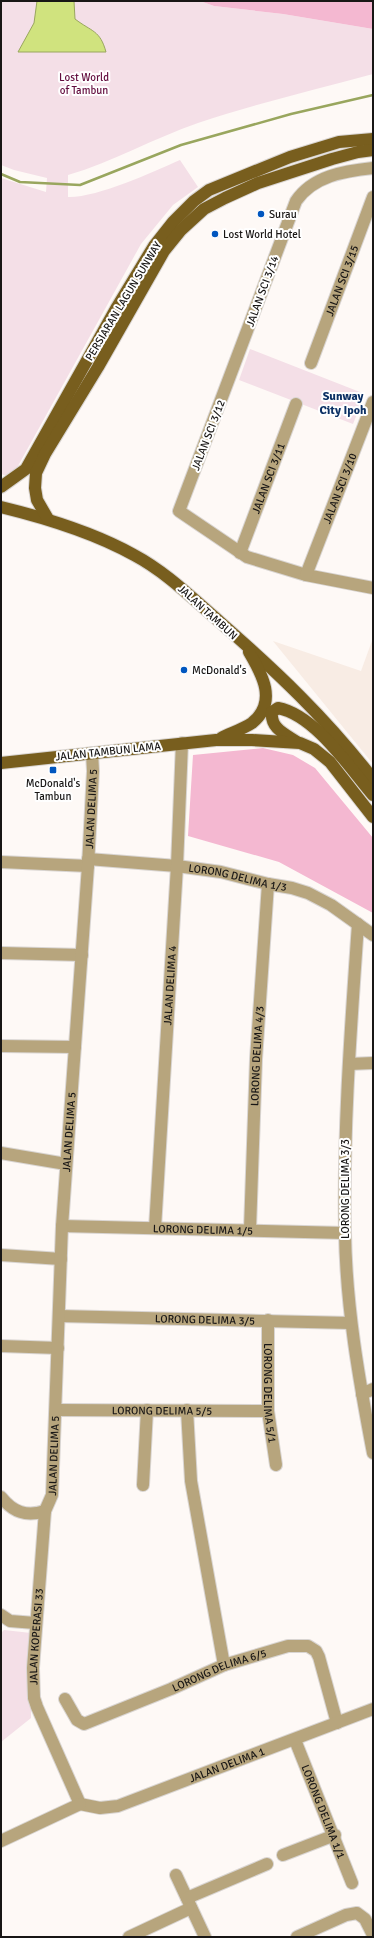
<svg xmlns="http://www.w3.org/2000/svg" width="374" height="1938" font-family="Signika,sans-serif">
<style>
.built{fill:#f8ece4}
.green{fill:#f4dfe7}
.forest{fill:#f4b8d1}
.water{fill:#d0e37e;stroke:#99a65e}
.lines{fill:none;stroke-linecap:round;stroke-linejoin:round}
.stream{stroke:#99a65e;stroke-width:2.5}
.minor-casing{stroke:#d9d5d2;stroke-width:14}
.major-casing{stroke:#d9d5d2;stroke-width:14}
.minor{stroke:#b7a57d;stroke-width:12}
.major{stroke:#785e1e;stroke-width:12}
.poi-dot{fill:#0056bf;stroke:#fff;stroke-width:1.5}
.labels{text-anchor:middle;stroke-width:4;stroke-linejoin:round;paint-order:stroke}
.park-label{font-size:11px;fill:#620b3d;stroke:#fff}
.poi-label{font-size:11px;fill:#181615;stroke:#fff;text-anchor:start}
.street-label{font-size:11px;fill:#181615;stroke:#fff}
.neighbourhood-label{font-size:12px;font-weight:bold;fill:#0c3064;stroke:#fff}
</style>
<rect width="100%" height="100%" fill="#fef9f6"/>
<path class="built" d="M373,638V764L273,641L361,671Z"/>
<g class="green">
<path d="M1,1H200L214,6L283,14L373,29V74C314,90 255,104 198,123C154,138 113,162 68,175V197C96,198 153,172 180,160L198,187L173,205L141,244L18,466L7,476L1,474V178L46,192L47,178L14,170L1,165Z"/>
<path d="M250,349L365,394L353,424L239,380Z"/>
<path d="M4,1630L31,1633V1718L1,1742V1633Z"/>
</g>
<g class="forest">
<path d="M200,1H373V29L283,14L214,6Z"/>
<path d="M263,748L293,755L315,768L373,838V913L279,862L188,836L193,755Z"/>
</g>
<path class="water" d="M37,1H74L75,19C92,32 100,30 106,52H18L34,23Z"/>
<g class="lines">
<path class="stream" d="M1,174L20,182L80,185L181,145L291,114L373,95"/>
<defs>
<g id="minor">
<path d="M373,168C344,171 313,176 296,201L179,511L247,557L306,575L373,588"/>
<path id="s1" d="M311,363L373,197"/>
<path id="s2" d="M240,553L296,404"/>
<path id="s3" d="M306,575L373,402"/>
<path id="s4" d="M88,859L177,866L221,872L268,884L292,888L308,893L331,905L373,935"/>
<path d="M1,862L88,866"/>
<path d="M358,924C351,1026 343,1129 345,1232C346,1306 359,1380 373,1453"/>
<path d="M1,953L82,955"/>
<path d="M1,1046L75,1047"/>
<path d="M349,1064L373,1063"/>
<path d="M1,1153L66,1164"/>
<path id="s5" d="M62,1226L345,1233"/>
<path id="s6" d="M155,1228L177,866L182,743"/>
<path id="s7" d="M250,1229L256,1059L268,884"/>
<path d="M1,1255L61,1259"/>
<path id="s8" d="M59,1316L351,1323"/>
<path id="s9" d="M268,1320V1411L276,1465"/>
<path d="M1,1346L58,1348"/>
<path d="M362,1394L373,1389"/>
<path id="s10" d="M56,1410L268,1411"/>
<path d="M187,1410L191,1481L224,1665"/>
<path d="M143,1485L147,1410"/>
<path d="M1,1497C13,1512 26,1517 45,1511"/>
<path d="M1,1615L10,1621L35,1623"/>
<path id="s11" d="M65,1699L77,1720L84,1724L171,1689L224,1665L288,1646H308L316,1651L319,1657L337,1723"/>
<path id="s12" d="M295,1740L352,1883"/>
<path id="s13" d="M80,1804L37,1707L34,1698L33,1668L45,1511L52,1495L62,1226L88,866L93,771L92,753"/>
<path id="s14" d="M80,1804L100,1808L118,1806L373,1709"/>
<path d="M1,1841L80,1804"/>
<path d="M283,1855L335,1835"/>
<path d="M176,1875L205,1937"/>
<path d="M187,1898L267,1864"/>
<path d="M129,1937L191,1908"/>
<path d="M297,1937L346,1915L357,1913L365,1919L373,1935"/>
</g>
<g id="major">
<path d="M1,487L26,469L117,307L154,246L173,222L194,201L209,190L290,157L339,142L373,139"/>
<path d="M1,507C46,518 93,532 134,555C166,572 192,598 220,622C277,672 326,718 373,779"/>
<path d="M48,519L37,500L35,488L36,473L45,454L98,367L164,251L181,230L204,209L225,198L258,183L332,159L358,152L373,150"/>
<path d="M221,738C231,733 243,729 252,723C278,702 262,674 249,652"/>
<path d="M297,742C285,734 270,728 272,712L278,708C315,715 349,767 373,795"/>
<path d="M1,763L216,740H252L300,743L314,749L330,762L373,817"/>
</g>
</defs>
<use href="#minor" class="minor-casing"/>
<use href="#major" class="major-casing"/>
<use href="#minor" class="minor"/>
<use href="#major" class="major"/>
</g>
<g class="poi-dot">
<circle cx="261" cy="214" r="4"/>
<circle cx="215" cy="234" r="4"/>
<circle cx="184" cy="670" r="4"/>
<rect x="49" y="766" width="8" height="8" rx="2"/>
</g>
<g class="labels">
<g class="park-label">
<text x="84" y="81">Lost World<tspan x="84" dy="13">of Tambun</tspan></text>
</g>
<g class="poi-label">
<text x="269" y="218">Surau</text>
<text x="223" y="238">Lost World Hotel</text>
<text x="192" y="674">McDonald's</text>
<text x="53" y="787" text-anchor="middle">McDonald's<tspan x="53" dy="13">Tambun</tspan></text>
</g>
<g class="street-label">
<text dy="4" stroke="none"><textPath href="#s1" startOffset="88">JALAN SCI 3/15</textPath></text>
<text transform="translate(262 291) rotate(-70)" y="4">JALAN SCI 3/14</text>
<text transform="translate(123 301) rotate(-59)" y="4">PERSIARAN LAGUN SUNWAY</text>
<text transform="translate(208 435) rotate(-69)" y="4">JALAN SCI 3/12</text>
<text dy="4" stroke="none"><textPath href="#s2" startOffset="80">JALAN SCI 3/11</textPath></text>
<text dy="4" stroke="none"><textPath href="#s3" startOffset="93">JALAN SCI 3/10</textPath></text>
<text transform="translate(208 612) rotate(42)" y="4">JALAN TAMBUN</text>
<text transform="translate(108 751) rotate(-6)" y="4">JALAN TAMBUN LAMA</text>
<text dy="4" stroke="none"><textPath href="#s13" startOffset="1008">JALAN DELIMA 5</textPath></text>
<text dy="4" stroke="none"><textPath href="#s4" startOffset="151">LORONG DELIMA 1/3</textPath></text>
<text dy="4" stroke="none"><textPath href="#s6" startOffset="243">JALAN DELIMA 4</textPath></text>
<text dy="4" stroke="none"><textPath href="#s7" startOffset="173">LORONG DELIMA 4/3</textPath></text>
<text dy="4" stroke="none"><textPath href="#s13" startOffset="684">JALAN DELIMA 5</textPath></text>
<text transform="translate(345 1189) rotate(-90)" y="4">LORONG DELIMA 3/3</text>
<text dy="4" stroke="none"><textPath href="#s5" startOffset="141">LORONG DELIMA 1/5</textPath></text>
<text dy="4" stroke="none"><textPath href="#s8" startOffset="146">LORONG DELIMA 3/5</textPath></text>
<text dy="4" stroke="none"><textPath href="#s9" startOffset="73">LORONG DELIMA 5/1</textPath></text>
<text dy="4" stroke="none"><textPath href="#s10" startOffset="106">LORONG DELIMA 5/5</textPath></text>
<text dy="4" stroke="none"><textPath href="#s13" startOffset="360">JALAN DELIMA 5</textPath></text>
<text dy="4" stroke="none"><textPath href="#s13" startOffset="177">JALAN KOPERASI 33</textPath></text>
<text dy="4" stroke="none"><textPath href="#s11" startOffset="178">LORONG DELIMA 6/5</textPath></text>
<text dy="4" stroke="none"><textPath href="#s14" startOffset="155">JALAN DELIMA 1</textPath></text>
<text dy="4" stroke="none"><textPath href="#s12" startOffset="77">LORONG DELIMA 1/1</textPath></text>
</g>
<g class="neighbourhood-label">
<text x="343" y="400">Sunway<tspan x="343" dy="14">City Ipoh</tspan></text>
</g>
</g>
<rect width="374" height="1938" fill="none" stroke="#181615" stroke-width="4"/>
</svg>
